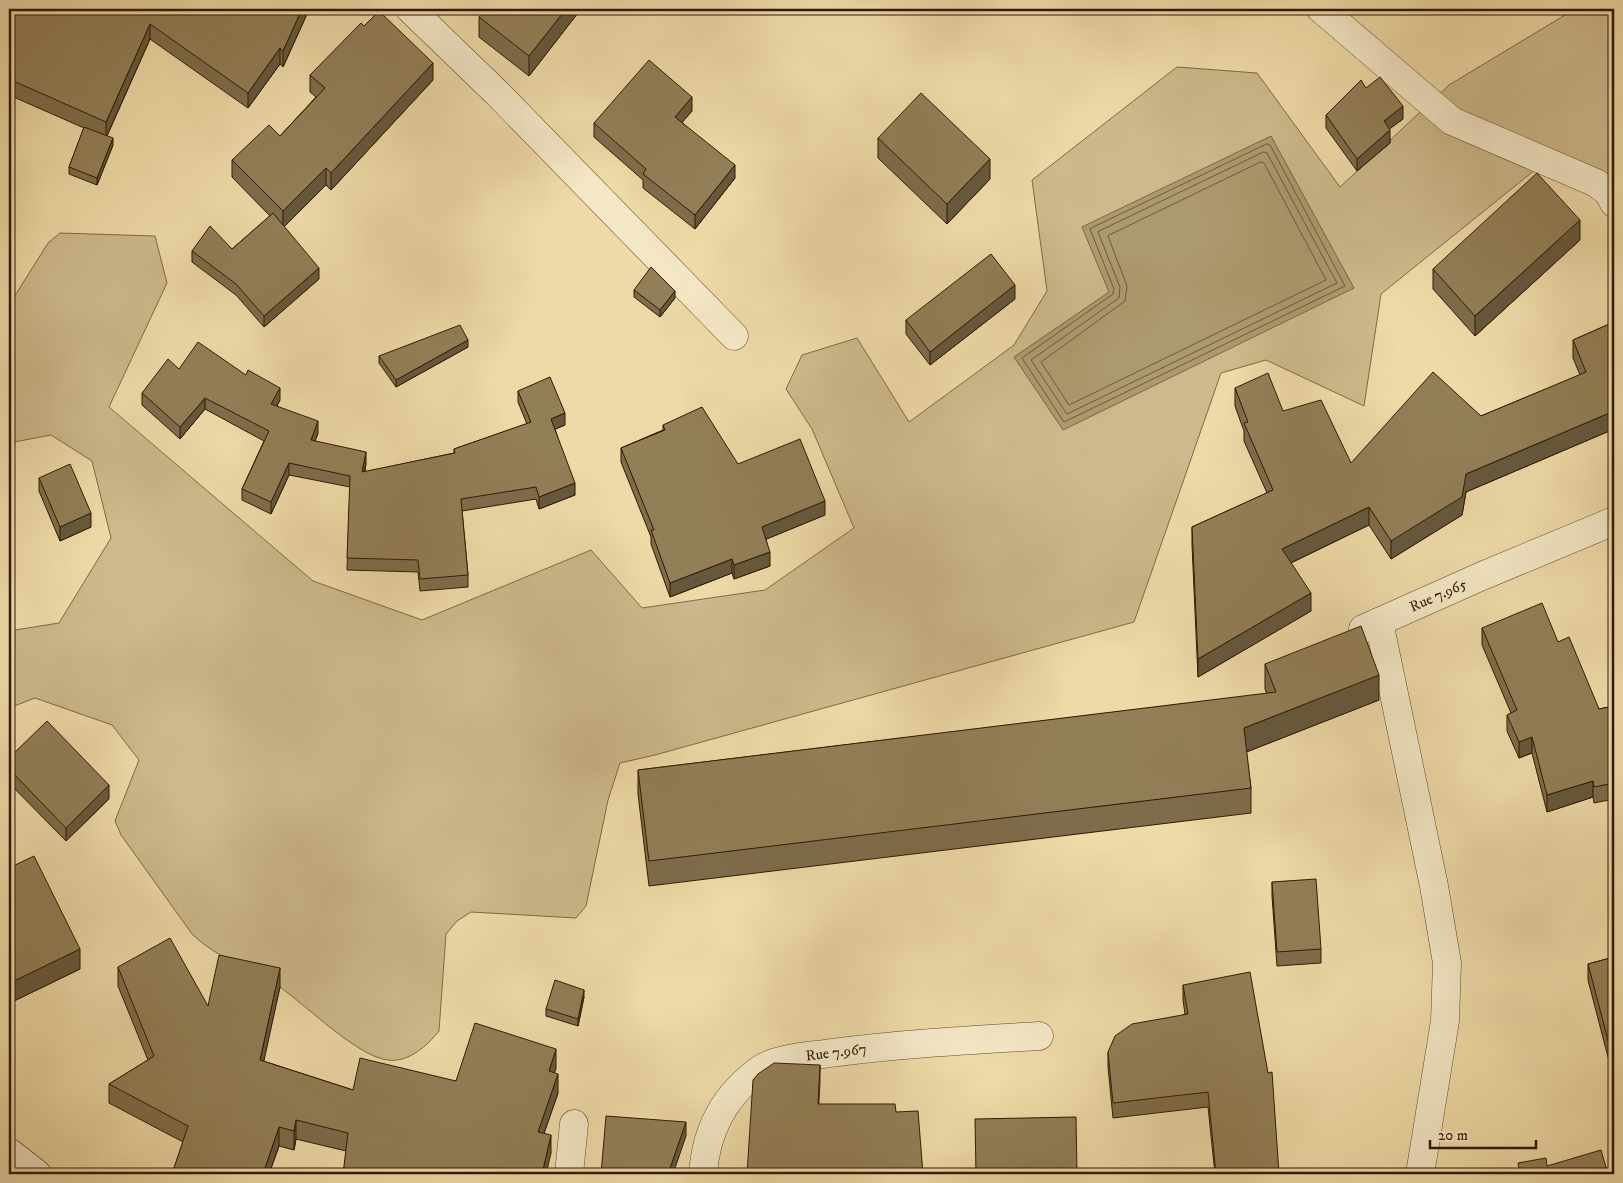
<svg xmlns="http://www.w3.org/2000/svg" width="1623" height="1183" font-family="'IM FELL DW Pica',serif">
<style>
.green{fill:#cdb98b;stroke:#7e6a46;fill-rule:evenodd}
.water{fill:#ad996f;stroke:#7a6643}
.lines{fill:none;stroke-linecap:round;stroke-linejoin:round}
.shore{stroke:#6e5a38;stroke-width:1}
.street-casing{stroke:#5e4a2a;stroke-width:29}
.secondary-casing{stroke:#2e1a01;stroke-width:29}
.street{stroke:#f4e7c6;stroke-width:28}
.secondary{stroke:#f4e7c6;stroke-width:28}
.wall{fill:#7e6c4b;stroke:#2e1a01}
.shaded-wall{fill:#66583d;stroke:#2e1a01}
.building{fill:#927e57;stroke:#2e1a01}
.labels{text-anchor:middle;stroke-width:4.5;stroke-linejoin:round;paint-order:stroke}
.street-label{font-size:15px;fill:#2e1a01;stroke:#f4e7c6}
</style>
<rect width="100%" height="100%" fill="#eedaa7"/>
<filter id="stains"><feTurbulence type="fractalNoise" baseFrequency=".004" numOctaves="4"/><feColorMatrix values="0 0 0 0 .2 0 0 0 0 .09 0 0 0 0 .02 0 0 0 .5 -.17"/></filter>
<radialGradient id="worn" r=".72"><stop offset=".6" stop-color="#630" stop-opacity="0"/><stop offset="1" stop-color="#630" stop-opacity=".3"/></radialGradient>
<path class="green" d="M1575,9H1614V181L1556,153L1381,294L1364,406L1266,360L1221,373L1134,622L655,755L620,763L608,800L586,906L576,918L471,912L457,921L446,934L439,1031C427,1046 408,1063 388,1060C358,1057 307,1006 281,988C252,968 217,959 192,934L121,835L115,821L139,760L112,725L35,698L9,708V631L59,623L111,538L92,461L51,435L9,443V305L48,243L60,233L155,236L167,283L109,407L313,581L422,620L591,550L642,608L765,590L854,528L812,429L786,389L802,355L857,338L909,422L1014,345L1047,291L1032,180L1177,67L1257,73L1340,187L1449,85ZM1083,227L1354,288L1015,357L1110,292Z"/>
<path class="water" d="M1271,136L1354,288L1063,430L1014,357L1109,292L1082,227Z"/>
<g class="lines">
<g class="shore">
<path d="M1267,144L1270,145L1345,286L1064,422L1022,358L1113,294L1114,289L1090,229Z"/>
<path d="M1264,152L1267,153L1337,283L1067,414L1031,360L1119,298L1120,287L1098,232Z"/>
<path d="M1261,162L1264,163L1326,280L1069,405L1041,362L1125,301L1127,286L1108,236Z"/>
</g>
<defs>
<g id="street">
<path d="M410,9L497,93L734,336"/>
<path d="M1321,9L1452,121L1596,183L1608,192L1614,203"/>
<path d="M1379,622L1434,886L1447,963L1445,1021L1420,1174"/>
<path d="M1363,629L1482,576L1614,521"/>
<path d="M569,1174L574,1124"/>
<path d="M703,1174C706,1130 724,1095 761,1069C777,1058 811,1056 831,1053C900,1044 969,1040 1039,1036"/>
</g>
<path id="secondary" d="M9,1152L37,1174"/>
</defs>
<use href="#street" class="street-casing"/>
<use href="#secondary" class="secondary-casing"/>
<use href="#street" class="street"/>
<use href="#secondary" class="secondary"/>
</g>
<g class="wall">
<path d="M9,9H307V14L283,67L280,64L248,108L150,39L107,136L113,145L97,185L69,174V167L84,128L9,95Z"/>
<path d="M581,9L529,76L479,37V17Z"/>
<path d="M1170,9H1179L1174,13Z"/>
<path d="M310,75L433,80L331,190L326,185L284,227L319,279L264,327L236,295L192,262V251L232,249L270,216L232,177V160L280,136L316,97L310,92Z"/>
<path d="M692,111L682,122L735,178L695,229L643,188V180L594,137V123Z"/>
<path d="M1326,115L1403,119L1389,129L1390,143L1357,171L1326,128Z"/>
<path d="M878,138L990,179L947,224L878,158Z"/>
<path d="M1580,240L1475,336L1433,289V269Z"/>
<path d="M634,290L675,298L660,317L634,297Z"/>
<path d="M1015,299L930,365L906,334V320Z"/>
<path d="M1614,322V429L1466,492L1462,515L1391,559L1369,525L1291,563L1311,611L1198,677L1192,545V527L1267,493L1244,441V431L1235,406V388L1283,411L1351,463L1481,416L1580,375L1573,358V340Z"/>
<path d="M468,347L396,387L379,363V356Z"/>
<path d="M179,369L280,400L277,406L318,433L315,441L366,463L365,472L454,453V449L527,424L518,402V391L565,425L555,429L575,495L539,509L536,499L462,511L468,575V587L420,591L418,572L347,570L350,487L289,475L271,514L242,500V489L264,441L205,409L180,439L142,405V393Z"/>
<path d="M663,425L738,464L825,515L766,539L770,566L734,579L732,573L670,597L651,544V537L621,462V448L663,430Z"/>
<path d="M39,478L91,527L60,541L39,491Z"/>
<path d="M1482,628L1558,642L1599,709L1614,706V799L1594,803L1593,797L1547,812L1532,753L1519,758L1507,731V715L1511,713L1482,645Z"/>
<path d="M1265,664L1379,700L1246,752L1251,788V813L649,886L638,794V770L1267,694L1265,689Z"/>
<path d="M9,758L109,799L66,841L9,783Z"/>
<path d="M1614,843V867L1613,864V844Z"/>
<path d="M9,868L80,969L14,1001L9,991Z"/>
<path d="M1272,882L1321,949V963L1277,966L1272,896Z"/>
<path d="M1614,957V1080L1588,980V964Z"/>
<path d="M118,967L208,1006L280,987L263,1061L353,1090L456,1081L556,1068L554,1073L558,1093L544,1133L551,1153L346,1151L296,1139L294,1150L279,1146L269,1174H172L183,1142L109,1103V1084L148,1060L118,986Z"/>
<path d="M1183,985L1279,1174H1215L1208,1107L1113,1118L1108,1067V1052L1185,1014L1183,1000Z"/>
<path d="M584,997L578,1026L546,1016V1009Z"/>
</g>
<g class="shaded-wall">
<path d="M302,9H307V14L283,67V51Z"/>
<path d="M566,9H581L529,76V56Z"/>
<path d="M1174,9H1179L1174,13Z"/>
<path d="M150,24V39L106,138V122Z"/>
<path d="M280,48V64L248,108V93Z"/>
<path d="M433,63V80L331,190V173Z"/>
<path d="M692,97V111L675,131V117Z"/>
<path d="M1403,106V119L1384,133V121Z"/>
<path d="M1390,130V143L1357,171V159Z"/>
<path d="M113,138V145L97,185V178Z"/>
<path d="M990,159V179L947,224V204Z"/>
<path d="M735,165V178L695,229V215Z"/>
<path d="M326,168V185L283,228V211Z"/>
<path d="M1580,220V240L1475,336V316Z"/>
<path d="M319,268V279L264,327V316Z"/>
<path d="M1015,285V299L930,365V352Z"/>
<path d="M675,291V298L660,317V310Z"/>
<path d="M468,340V347L396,387V380Z"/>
<path d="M280,388V400L271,416V404Z"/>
<path d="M205,398V409L180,439V427Z"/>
<path d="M1614,411V429L1466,492L1462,515L1391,559V541L1466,474Z"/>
<path d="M565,413V425L551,431V419Z"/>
<path d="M318,421V433L311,452V440Z"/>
<path d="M366,452V463L362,484V472Z"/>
<path d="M289,463V475L271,514V502Z"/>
<path d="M575,483V495L539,509V497Z"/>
<path d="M825,501V515L762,541V527Z"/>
<path d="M1369,507V525L1282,567V549Z"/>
<path d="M91,513V527L60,541V527Z"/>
<path d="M770,552V566L734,579V565Z"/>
<path d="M732,559V573L670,597V583Z"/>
<path d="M1311,593V611L1198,677V659Z"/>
<path d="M1379,675V700L1244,753V728Z"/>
<path d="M1532,737V753L1519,758V742Z"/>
<path d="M1593,781V797L1547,812V795Z"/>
<path d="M109,785V799L66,841V828Z"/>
<path d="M80,949V969L14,1001V981Z"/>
<path d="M280,968V987L260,1079V1060Z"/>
<path d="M584,990V997L578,1026V1019Z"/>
<path d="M556,1049V1068L549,1090V1071Z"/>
<path d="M820,1065V1082L818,1121V1104Z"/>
<path d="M558,1074V1093L538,1151V1132Z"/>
<path d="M296,1120V1139L294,1150V1131Z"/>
<path d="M686,1122V1136L673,1174H668Z"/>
<path d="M279,1127V1146L269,1174H263Z"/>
<path d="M551,1135V1153L546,1174H542Z"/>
</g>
<g class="building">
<path d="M9,9H302L283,51L280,48L248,93L150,24L106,122L9,79Z"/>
<path d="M485,9H566L529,56L479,17Z"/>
<path d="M379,11L433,63L331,173L326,168L283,211L232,160L269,125L280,136L325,88L310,75L361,23L364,26Z"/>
<path d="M649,60L692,97L675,117L735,165L695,215L643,174L646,169L594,123Z"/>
<path d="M1380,77L1403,106L1384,121L1390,130L1357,159L1326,115L1361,80L1366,88Z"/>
<path d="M921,93L990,159L947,204L878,138Z"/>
<path d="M84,127L113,138L97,178L69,167Z"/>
<path d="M1537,173L1580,220L1475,316L1433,269Z"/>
<path d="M273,213L319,268L264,316L236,284L192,251L210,226L232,249Z"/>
<path d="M991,254L1015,285L930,352L906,320Z"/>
<path d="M651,267L675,291L660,310L634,290Z"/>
<path d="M1614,322V411L1466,474L1462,497L1391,541L1369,507L1282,549L1311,593L1198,659L1192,527L1273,490L1244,423L1248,422L1235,388L1268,373L1283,411L1321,400L1351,463L1433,372L1481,416L1586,372L1573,340Z"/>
<path d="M460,325L468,340L396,380L379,356Z"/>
<path d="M198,342L246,375L248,370L280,388L271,404L318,421L311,440L366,452L362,472L455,453L454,449L531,422L518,391L550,377L565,413L551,419L575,483L539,497L536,487L461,499L468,575L420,579L418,560L347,558L350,476L289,463L271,502L242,489L269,431L205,398L180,427L142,393L168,359L179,369Z"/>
<path d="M702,407L738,464L800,439L825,501L762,527L770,552L734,565L732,559L670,583L651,530H654L621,448L665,430L663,425Z"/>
<path d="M70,464L91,513L60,527L39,478Z"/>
<path d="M1542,603L1558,642L1569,637L1599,709L1614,706V783L1594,787L1593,781L1547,795L1532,737L1519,742L1507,715L1517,710L1482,628Z"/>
<path d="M1361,626L1379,675L1244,728L1251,788L649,861L638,770L1276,692L1265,664Z"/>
<path d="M47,721L109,785L66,828L9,769V758Z"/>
<path d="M34,856L80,949L14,981L9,971V868Z"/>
<path d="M1316,879L1321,949L1277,952L1272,882Z"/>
<path d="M170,938L208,1006L219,955L280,968L260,1060L353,1090L360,1058L456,1081L475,1023L556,1049L549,1071L558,1074L538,1132L551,1135L542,1174H343L348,1133L296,1120L294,1131L279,1127L263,1174H172L188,1126L109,1084L154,1056L118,967Z"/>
<path d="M1614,957V1063L1588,964Z"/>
<path d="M1250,972L1268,1073L1272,1072L1279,1174H1216L1208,1092L1113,1103L1108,1052L1115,1036L1132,1024L1188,1014L1183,985Z"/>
<path d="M555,980L584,990L578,1019L546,1009Z"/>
<path d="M774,1063L820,1065L818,1104H895L896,1112L918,1111L923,1174H747L753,1080L758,1074Z"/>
<path d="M606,1116L686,1122L668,1174H601Z"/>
<path d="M1076,1117L1077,1174H976L975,1119Z"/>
<path d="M1601,1150L1608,1174H1520L1518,1163L1546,1158L1547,1166Z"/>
</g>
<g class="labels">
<g class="street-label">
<text transform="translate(1438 595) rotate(-24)" y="5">Rue 7.965</text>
<text transform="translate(836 1052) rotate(-7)" y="5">Rue 7.967</text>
</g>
</g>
<rect width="1623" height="1183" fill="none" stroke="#eedaa7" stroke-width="30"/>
<rect x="10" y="10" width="1603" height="1163" fill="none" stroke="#2e1a01" stroke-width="2.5"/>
<rect x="15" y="15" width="1593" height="1153" fill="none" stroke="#2e1a01"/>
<path d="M1430 1140v8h106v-8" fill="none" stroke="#2e1a01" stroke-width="2.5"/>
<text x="1438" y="1140" font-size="15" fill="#2e1a01" stroke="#f4e7c6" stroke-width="4" paint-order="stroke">20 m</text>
<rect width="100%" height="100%" filter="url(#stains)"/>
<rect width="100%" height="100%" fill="url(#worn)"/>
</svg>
